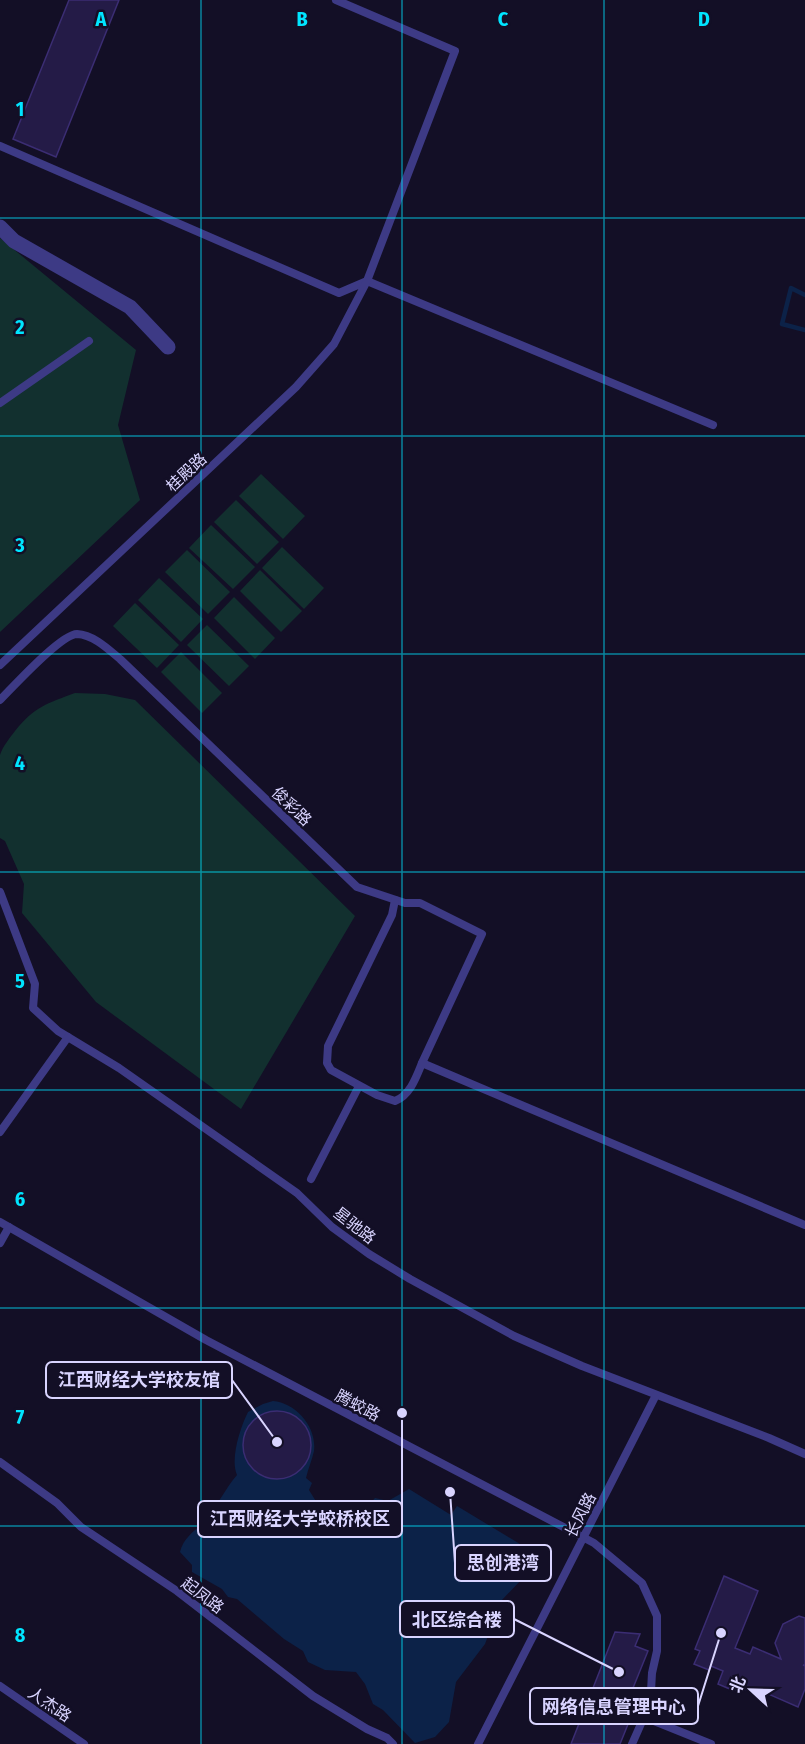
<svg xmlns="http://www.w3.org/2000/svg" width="805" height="1744" font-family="'Fira Sans Condensed','Noto Sans SC',sans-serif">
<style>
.green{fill:#12302f}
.water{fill:#0c2248}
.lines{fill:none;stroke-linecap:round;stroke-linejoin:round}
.stream{stroke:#0c2248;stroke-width:4.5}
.building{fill:#241b47;stroke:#3b2d73;stroke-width:1.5}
.lane{stroke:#3d3a85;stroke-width:8}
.street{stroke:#3d3a85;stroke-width:15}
.grid{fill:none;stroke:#00e5ff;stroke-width:1.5;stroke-opacity:0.55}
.labels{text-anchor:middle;stroke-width:5;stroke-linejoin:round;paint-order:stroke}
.street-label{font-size:16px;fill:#d9d4ff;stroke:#130f26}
.grid-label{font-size:20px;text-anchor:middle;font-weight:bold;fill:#00e5ff;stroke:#130f26;stroke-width:5;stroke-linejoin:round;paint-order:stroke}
.leader{fill:none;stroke:#d9d4ff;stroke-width:2}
.callout-dot{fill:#d9d4ff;stroke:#130f26;stroke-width:2}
.callout{fill:#130f26;stroke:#d9d4ff;stroke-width:2}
.callout-label{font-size:18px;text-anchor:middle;font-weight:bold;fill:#d9d4ff}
</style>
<rect width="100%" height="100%" fill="#130f26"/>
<g class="green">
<path d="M0,238L136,350L118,425L140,500L0,632Z"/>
<path d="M261,474L305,516L283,539L239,496Z"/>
<path d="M236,500L279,542L257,564L214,522Z"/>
<path d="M211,525L255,567L233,589L189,548Z"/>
<path d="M282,547L324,588L304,609L262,568Z"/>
<path d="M187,550L230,592L208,614L165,572Z"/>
<path d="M260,570L302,611L281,632L240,591Z"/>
<path d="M159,578L203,619L181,642L138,600Z"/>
<path d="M234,597L275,638L255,659L214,618Z"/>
<path d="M135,603L179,645L157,668L113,626Z"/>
<path d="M207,625L249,666L229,686L187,645Z"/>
<path d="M181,652L222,693L202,713L161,672Z"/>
<path d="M75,693L105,694L135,700L355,916L241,1109L96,1002L22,913L24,884L5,841L0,838V755C3,746 9,739 15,731C34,707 48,703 75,693Z"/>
</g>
<path class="water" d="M273,1401C296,1403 317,1427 314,1451C312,1460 308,1469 306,1478L312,1483L309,1490L317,1503L334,1510L342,1512L365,1509L375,1498L388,1501L409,1489L451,1515L457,1506L520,1544L513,1557L524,1566L523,1578L501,1601L485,1644L456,1682L449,1722L435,1737L415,1743L383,1710L373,1704L365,1684L356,1672L325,1670L308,1662L303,1651L284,1639L237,1599L228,1597L222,1589L192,1572V1565L180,1552C184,1536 196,1531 206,1519C218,1505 225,1489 237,1475C230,1459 240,1428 248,1412L263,1404Z"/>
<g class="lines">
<path class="stream" d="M805,295L791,288L782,324L805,330"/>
</g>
<g class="building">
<path d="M69,0H119L56,157L13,139Z"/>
<circle cx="277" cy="1445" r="34"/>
<path d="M724,1576L758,1591L735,1648L750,1654L753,1647L781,1659L775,1643L783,1624L799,1616L805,1618V1665H803L805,1666V1689L798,1707L757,1689L732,1690L718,1684L723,1671L711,1666L709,1670L694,1664L700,1651L695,1649Z"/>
<path d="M615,1632L640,1634L635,1646L648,1651L631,1693L639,1697L620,1744H571Z"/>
</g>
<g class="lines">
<g class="lane">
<path d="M0,146L339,293L367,281L713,425"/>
<path d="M0,403L89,341"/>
<path d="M0,665L296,387L334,344L367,281L455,51L336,0"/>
<path d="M0,700C13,687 61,634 77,634C94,635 108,649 120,659L357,887L405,903H420L482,934L422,1063"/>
<path d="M0,892L35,984L33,1008L58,1031L119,1068L297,1193L332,1227L369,1254L410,1279L514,1336L582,1366L769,1438L805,1454"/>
<path d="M395,900L392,915L328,1046L327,1063L331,1070L377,1095L395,1101C410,1095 416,1078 422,1063L805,1225"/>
<path d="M0,1132L68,1037"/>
<path d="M311,1179L359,1086"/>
<path d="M0,1222L206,1340L594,1543L642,1583L657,1616V1651L652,1673L651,1691L644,1717L632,1744"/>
<path d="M0,1243L9,1227"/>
<path d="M0,1462L57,1503L81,1527L177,1591L313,1696L367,1729L387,1738L393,1744"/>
<path d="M0,1686L84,1744"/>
<path d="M644,1717L711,1744"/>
<path d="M478,1744L656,1395"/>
</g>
<path class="street" d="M0,227L14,241L130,307L168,347"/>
</g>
<path class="grid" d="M201,0V1744M402,0V1744M604,0V1744M0,218H805M0,436H805M0,654H805M0,872H805M0,1090H805M0,1308H805M0,1526H805"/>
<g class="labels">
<g class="street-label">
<text transform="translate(186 472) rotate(-43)" y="6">桂殿路</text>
<text transform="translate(292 806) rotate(44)" y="6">俊彩路</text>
<text transform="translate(355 1225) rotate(38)" y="6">星驰路</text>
<text transform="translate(358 1405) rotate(28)" y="6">腾蛟路</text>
<text transform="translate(580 1515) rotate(-63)" y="6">长风路</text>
<text transform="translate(203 1595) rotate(37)" y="6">起凤路</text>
<text transform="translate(50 1704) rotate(34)" y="6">人杰路</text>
</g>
</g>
<g class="grid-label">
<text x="101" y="26">A</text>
<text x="302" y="26">B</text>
<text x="503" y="26">C</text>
<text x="704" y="26">D</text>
<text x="20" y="116">1</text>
<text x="20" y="334">2</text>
<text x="20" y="552">3</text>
<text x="20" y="770">4</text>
<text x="20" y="988">5</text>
<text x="20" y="1206">6</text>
<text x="20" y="1424">7</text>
<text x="20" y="1642">8</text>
</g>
<path class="leader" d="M277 1442L232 1380M402 1413L402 1519M450 1492L455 1563M619 1672L514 1619M721 1633L698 1706"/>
<g class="callout-dot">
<circle cx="277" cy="1442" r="6"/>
<circle cx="402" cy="1413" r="6"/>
<circle cx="450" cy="1492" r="6"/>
<circle cx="619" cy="1672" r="6"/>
<circle cx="721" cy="1633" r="6"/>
</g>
<g class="callout">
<rect x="46" y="1362" width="186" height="36" rx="6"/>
<rect x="198" y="1501" width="204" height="36" rx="6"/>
<rect x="455" y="1545" width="96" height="36" rx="6"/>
<rect x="400" y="1601" width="114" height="36" rx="6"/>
<rect x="530" y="1688" width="168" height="36" rx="6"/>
</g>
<g class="callout-label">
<text x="139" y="1386">江西财经大学校友馆</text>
<text x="300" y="1525">江西财经大学蛟桥校区</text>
<text x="503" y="1569">思创港湾</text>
<text x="457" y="1626">北区综合楼</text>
<text x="614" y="1713">网络信息管理中心</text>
</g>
<g transform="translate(751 1690) rotate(292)" stroke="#130f26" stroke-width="4.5" paint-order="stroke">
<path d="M0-4.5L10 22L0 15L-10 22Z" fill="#d9d4ff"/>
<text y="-9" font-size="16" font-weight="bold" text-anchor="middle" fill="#d9d4ff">北</text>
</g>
</svg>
